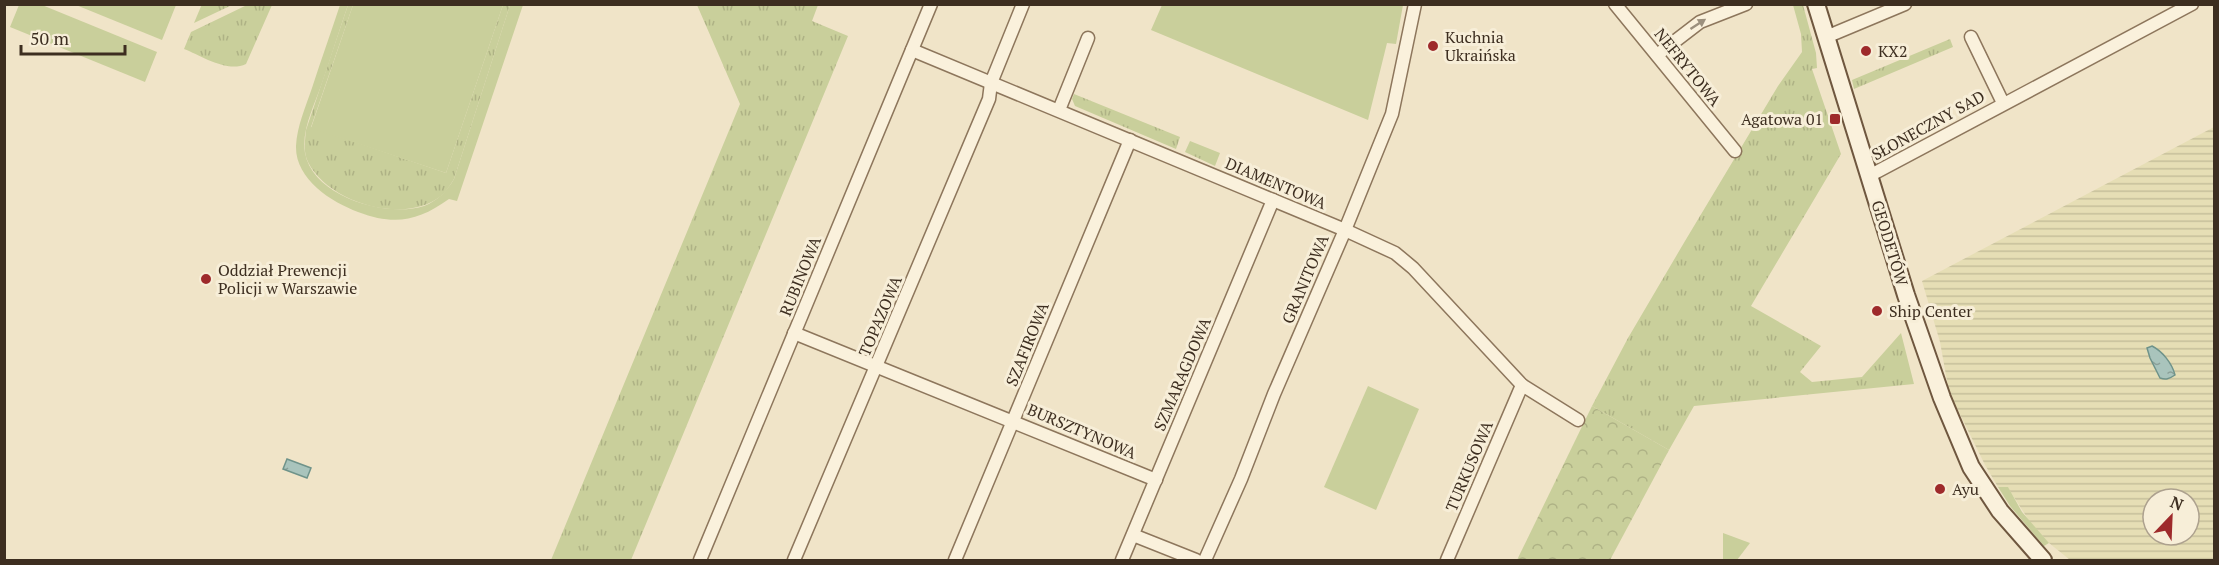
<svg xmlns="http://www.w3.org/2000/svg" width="2219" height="565" font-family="'PT Serif',serif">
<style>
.farmland{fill:url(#farmland-rules);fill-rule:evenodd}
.grass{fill:url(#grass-tufts)}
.forest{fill:url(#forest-crowns)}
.green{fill:#c9cf9b}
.water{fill:url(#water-ripples);stroke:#6f938a;stroke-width:1.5}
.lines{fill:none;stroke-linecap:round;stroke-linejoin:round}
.street-casing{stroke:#8d765c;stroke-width:15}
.secondary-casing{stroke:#6f573f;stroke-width:20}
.street{stroke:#faf1dc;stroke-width:12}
.secondary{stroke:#faf1dc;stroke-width:16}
.oneway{fill:#9c907e}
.poi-dot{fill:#9e2a2b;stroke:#f7eed8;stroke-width:2}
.labels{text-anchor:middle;stroke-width:6;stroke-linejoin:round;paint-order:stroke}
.poi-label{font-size:16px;fill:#3d2e20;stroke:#f7eed8;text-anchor:start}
.street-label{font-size:16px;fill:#3d2e20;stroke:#f7eed8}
</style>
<defs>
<pattern id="farmland-rules" width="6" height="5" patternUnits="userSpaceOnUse" patternTransform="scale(1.5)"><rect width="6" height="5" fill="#e6deb5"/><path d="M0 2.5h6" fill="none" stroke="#c6bf9b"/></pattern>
<pattern id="grass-tufts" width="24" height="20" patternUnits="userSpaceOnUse" patternTransform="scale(1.5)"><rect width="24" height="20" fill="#c9cf9b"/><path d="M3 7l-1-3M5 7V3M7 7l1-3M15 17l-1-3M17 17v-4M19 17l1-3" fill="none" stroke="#aeb285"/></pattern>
<pattern id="forest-crowns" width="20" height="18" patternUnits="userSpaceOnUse" patternTransform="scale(1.5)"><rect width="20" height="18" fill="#c9cf9b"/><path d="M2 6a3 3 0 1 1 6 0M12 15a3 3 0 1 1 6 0" fill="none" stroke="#aeb285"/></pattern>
<pattern id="water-ripples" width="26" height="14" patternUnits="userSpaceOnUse" patternTransform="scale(1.5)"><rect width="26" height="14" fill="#a9c4bc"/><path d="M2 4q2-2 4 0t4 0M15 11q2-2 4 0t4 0" fill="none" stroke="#8ba098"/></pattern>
</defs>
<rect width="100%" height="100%" fill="#f0e4c8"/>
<path class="farmland" d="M2214,127V560H2070L2049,543L2030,522L2008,488L1998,487L1985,465L1949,392L1940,342L1922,281ZM2153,499H2189V535H2153Z"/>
<g class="grass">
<path d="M202,4H232V5L194,23Z"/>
<path d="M247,5H272L246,64C227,73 202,56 184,49L191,32Z"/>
<path d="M348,5H353L311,127L446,173L503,5H510L454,179C449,187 444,195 435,200C398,223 327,201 308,162C303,152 305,141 306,130Z"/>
<path d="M697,5H818L812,21L848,36L631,560H551L740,104Z"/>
<path d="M1793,5H1803L1816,53L1817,68L1812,69L1841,154L1751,306L1821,346L1800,372L1812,382L1862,377L1901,333L1914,384L1694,406L1669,450L1592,406L1628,338L1685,241L1778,86L1802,52L1801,34Z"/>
<path d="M1950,39L1953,47L1854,89L1852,80Z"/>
<path d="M1074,94L1180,137L1176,149L1075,106L1072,99Z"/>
<path d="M1190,141L1220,153L1215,166L1185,152Z"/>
</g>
<path class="forest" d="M1592,406L1669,450L1610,560H1517Z"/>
<g class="green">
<path d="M19,5H42L157,52L145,82L10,27Z"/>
<path d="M76,5H176L162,40Z"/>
<path d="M340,5H348C339,31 331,57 322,83C315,104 301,130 305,153C313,197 387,218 424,206C437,201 447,191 454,179L510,5H523L457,201L449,199C418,221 395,226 358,212C331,202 295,179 296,146C297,126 306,106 312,88C321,60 331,32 340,5Z"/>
<path d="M353,5H503L446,173L311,128Z"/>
<path d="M1403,5L1396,44L1387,43L1368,120L1151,30L1162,5Z"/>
<path d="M1368,386L1419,409L1376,510L1324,487Z"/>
<path d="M1998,487H2008L2022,512L2049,543L2044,546L2010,506Z"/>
<path d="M1723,533L1750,543L1737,560H1723Z"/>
</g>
<g class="water">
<path d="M2152,346C2162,351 2172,363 2175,375C2169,379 2166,380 2160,378L2150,358L2147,348Z"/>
<path d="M287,459L311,468L307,478L283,469Z"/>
</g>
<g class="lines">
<defs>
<g id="street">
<path d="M1615,4L1735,151"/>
<path d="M1826,37L1905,4"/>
<path d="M1971,37L2003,103"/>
<path d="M912,50L1345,230L1395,253L1413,268L1522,385L1578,420"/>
<path d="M1657,55L1700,22L1746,4"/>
<path d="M1059,110L1088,38"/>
<path d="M1869,176L2192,4"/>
<path d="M794,333L1156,480"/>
<path d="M1133,535L1196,560"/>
<path d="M700,560L931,4"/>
<path d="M794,560L989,99L991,83L1023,4"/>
<path d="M955,560L1130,140"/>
<path d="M1122,560L1273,200"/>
<path d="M1205,560L1241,479L1274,394L1345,230L1392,114L1415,4"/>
<path d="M1447,560L1522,385"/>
</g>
<path id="secondary" d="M1816,4L1906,295L1942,398L1971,467L2000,511L2043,560"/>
</defs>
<use href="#street" class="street-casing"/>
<use href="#secondary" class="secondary-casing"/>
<use href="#street" class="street"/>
<use href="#secondary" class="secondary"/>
</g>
<defs><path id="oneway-solid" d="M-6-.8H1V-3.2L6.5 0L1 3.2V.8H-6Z" transform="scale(1.5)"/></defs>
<use class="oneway" href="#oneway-solid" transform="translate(1698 24) rotate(-33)"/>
<g class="poi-dot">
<circle cx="1433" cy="46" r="6"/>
<circle cx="1866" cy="51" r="6"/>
<rect x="1829" y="113" width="12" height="12" rx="3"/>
<circle cx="206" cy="279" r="6"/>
<circle cx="1877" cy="311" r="6"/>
<circle cx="1940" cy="489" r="6"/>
</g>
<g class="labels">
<g class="poi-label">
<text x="1445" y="43">Kuchnia<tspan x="1445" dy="18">Ukraińska</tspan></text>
<text x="1878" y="57">KX2</text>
<text x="1823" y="125" text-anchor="end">Agatowa 01</text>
<text x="218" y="276">Oddział Prewencji<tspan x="218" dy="18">Policji w Warszawie</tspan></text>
<text x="1889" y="317">Ship Center</text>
<text x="1952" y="495">Ayu</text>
</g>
<g class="street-label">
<text transform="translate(1688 67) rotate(51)" y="6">NEFRYTOWA</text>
<text transform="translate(1928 125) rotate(-29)" y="6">SŁONECZNY SAD</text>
<text transform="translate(1276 183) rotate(23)" y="6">DIAMENTOWA</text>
<text transform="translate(1890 243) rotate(73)" y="6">GEODETÓW</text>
<text transform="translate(800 276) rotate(-68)" y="6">RUBINOWA</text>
<text transform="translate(1305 279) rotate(-67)" y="6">GRANITOWA</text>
<text transform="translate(880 316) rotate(-67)" y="6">TOPAZOWA</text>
<text transform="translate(1027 344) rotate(-68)" y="6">SZAFIROWA</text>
<text transform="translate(1182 374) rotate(-67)" y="6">SZMARAGDOWA</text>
<text transform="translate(1082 431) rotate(23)" y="6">BURSZTYNOWA</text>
<text transform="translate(1469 466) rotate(-67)" y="6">TURKUSOWA</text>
</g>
</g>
<rect width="2219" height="565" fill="none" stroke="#3d2e20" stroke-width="12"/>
<g transform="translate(2171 517) rotate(23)"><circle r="28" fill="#f7eed8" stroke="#ada18e" stroke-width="1.5"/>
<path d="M0-4.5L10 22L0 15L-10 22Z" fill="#9e2a2b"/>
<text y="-9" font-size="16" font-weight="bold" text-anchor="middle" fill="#3d2e20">N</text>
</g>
<path d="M21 45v9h104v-9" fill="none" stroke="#3d2e20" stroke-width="3"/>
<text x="30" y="45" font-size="18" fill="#3d2e20" stroke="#f7eed8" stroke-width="4.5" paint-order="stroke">50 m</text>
</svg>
